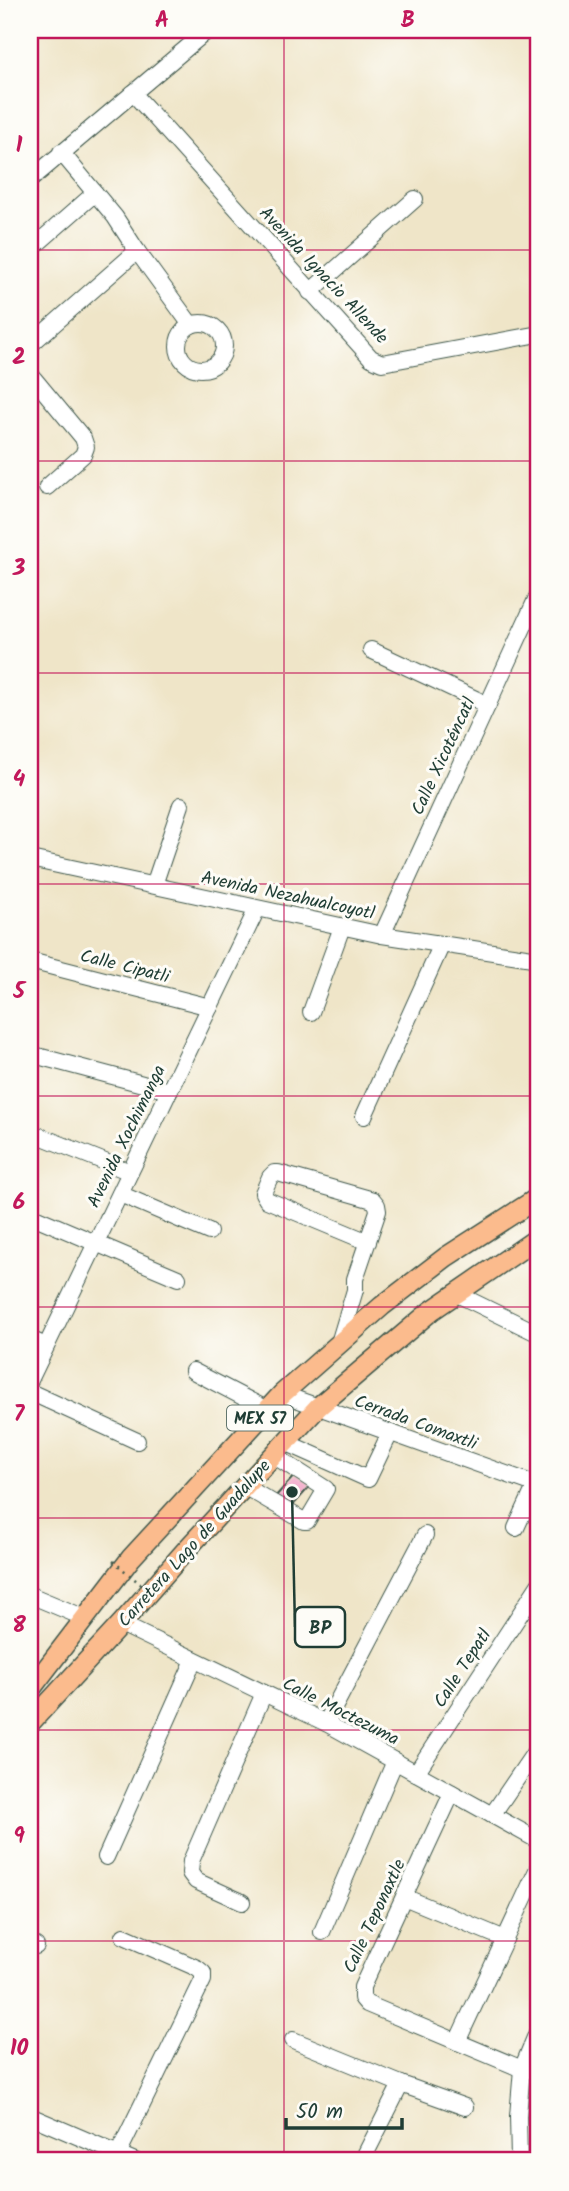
<svg xmlns="http://www.w3.org/2000/svg" width="569" height="2191" font-family="Kalam,sans-serif">
<style>
.building{fill:#f2a2c7}
.lines{fill:none;stroke-linecap:round;stroke-linejoin:round}
.minor-casing{stroke:#3e564a;stroke-width:18}
.major-casing{stroke:#3e564a;stroke-width:22}
.minor{stroke:#fff;stroke-width:16}
.major{stroke:#fbbb8d;stroke-width:19}
.path-bridge{stroke:#3e564a;stroke-width:2.5;stroke-dasharray:2 5;stroke-linecap:butt}
.grid{fill:none;stroke:#c2185b;stroke-width:2;stroke-opacity:0.55}
.labels{text-anchor:middle;stroke-width:6;stroke-linejoin:round;paint-order:stroke}
.shield{fill:#fdfcf7;stroke:#62766e;stroke-width:2}
.shield-label{font-size:16px;font-weight:bold;fill:#1f3d34}
.street-label{font-size:18px;fill:#1f3d34;stroke:#fdfcf7}
.leader{fill:none;stroke:#1f3d34;stroke-width:2.5}
.callout-dot{fill:#1f3d34;stroke:#fdfcf7;stroke-width:2.5}
.callout{fill:#fdfcf7;stroke:#1f3d34;stroke-width:2.5}
.callout-label{font-size:19px;text-anchor:middle;font-weight:bold;fill:#1f3d34}
.neatline{fill:none;stroke:#c2185b;stroke-width:2.5}
.grid-label{font-size:23px;text-anchor:middle;font-weight:bold;fill:#c2185b}
</style>
<rect width="100%" height="100%" fill="#fdfcf7"/>
<filter id="ink" filterUnits="userSpaceOnUse"><feTurbulence type="fractalNoise" baseFrequency=".0143" numOctaves="2"/><feDisplacementMap in="SourceGraphic" scale="14" xChannelSelector="R" yChannelSelector="G"/><feConvolveMatrix kernelMatrix="1 2 1 2 8 2 1 2 1" color-interpolation-filters="sRGB"/></filter>
<filter id="wash" filterUnits="userSpaceOnUse"><feTurbulence type="fractalNoise" baseFrequency=".00686" numOctaves="4" result="noise"/><feDisplacementMap in="SourceGraphic" scale="28" xChannelSelector="R" yChannelSelector="G"/><feGaussianBlur stdDeviation="1.57" result="paint"/><feColorMatrix in="noise" values="0 0 0 0 0 0 0 0 0 0 0 0 0 0 0 0 0 1.4 0 .05"/><feComposite in="paint" operator="in"/></filter>
<g filter="url(#wash)">
<rect width="100%" height="100%" fill="#efe5c8"/>
<g id="blocks">
<path class="building" d="M297,1473L311,1485L288,1511L274,1498Z"/>
</g>
</g>
<g filter="url(#ink)">
<use href="#blocks" fill-opacity="0" stroke="#3e564a" stroke-width="2"/>
<g class="lines">
<defs>
<g id="minor">
<path d="M133,93L371,358L382,363L539,334"/>
<path d="M30,180L208,30"/>
<path d="M30,250L95,193"/>
<path d="M137,251L191,325"/>
<path d="M310,292L415,199"/>
<circle cx="201" cy="346" r="23"/>
<path d="M30,345L137,251L115,217L61,152"/>
<path d="M30,374L83,438L86,447L83,455L47,487"/>
<path d="M371,650L488,705"/>
<path d="M30,859L382,935L539,959"/>
<path d="M154,885L181,805"/>
<path d="M382,935L539,593"/>
<path d="M30,961L210,1007"/>
<path d="M311,1012L342,927"/>
<path d="M30,1054L169,1091"/>
<path d="M364,1116L442,944"/>
<path d="M30,1132L130,1172"/>
<path d="M120,1194L209,1232"/>
<path d="M30,1215L178,1278"/>
<path d="M457,1294L539,1334"/>
<path d="M30,1339L46,1346"/>
<path d="M339,1343L355,1290V1279L378,1211L377,1205L373,1200L278,1173H274L270,1177L263,1193L267,1200L368,1242"/>
<path d="M193,1371L268,1410"/>
<path d="M30,1380L257,909"/>
<path d="M30,1392L137,1441"/>
<path d="M282,1394L537,1485"/>
<path d="M285,1442L368,1479L390,1433"/>
<path d="M244,1486L304,1521H307L326,1489L273,1455"/>
<path d="M516,1528L539,1478"/>
<path d="M30,1595L85,1618"/>
<path d="M121,1624L326,1723L539,1841"/>
<path d="M326,1723L425,1535"/>
<path d="M416,1773L539,1585"/>
<path d="M452,1793L362,1987V1998L367,2004L522,2069"/>
<path d="M492,1815L539,1746"/>
<path d="M106,1857L194,1660"/>
<path d="M404,1897L505,1939"/>
<path d="M242,1902L196,1881L190,1873L191,1861L264,1693"/>
<path d="M322,1932L395,1761"/>
<path d="M30,1943L36,1946"/>
<path d="M293,2040L401,2084L465,2107"/>
<path d="M457,2042L539,1866"/>
<path d="M30,2116L135,2161"/>
<path d="M118,2154L203,1980V1973L197,1968L124,1936"/>
<path d="M362,2161L401,2084"/>
<path d="M519,2161L518,2116L522,2069L539,2028"/>
</g>
<g id="major">
<path d="M30,1690L131,1558L282,1394L382,1306L446,1257L539,1197"/>
<path d="M30,1723L121,1624L186,1550L318,1407L431,1311L539,1237"/>
</g>
</defs>
<use href="#minor" class="minor-casing"/>
<use href="#major" class="major-casing"/>
<use href="#minor" class="minor"/>
<use href="#major" class="major"/>
<path class="path-bridge" d="M113,1561L156,1597"/>
</g>
</g>
<path class="grid" d="M284,30V2161M30,250H539M30,461H539M30,673H539M30,884H539M30,1096H539M30,1307H539M30,1518H539M30,1730H539M30,1941H539"/>
<g class="labels">
<rect class="shield" x="227" y="1405.5" width="66" height="25" rx="5"/>
<g class="shield-label">
<text x="260" y="1424">MEX 57</text>
</g>
<g class="street-label">
<text transform="translate(324 275) rotate(47)" y="6">Avenida Ignacio Allende</text>
<text transform="translate(443 756) rotate(-65)" y="6">Calle Xicoténcatl</text>
<text transform="translate(288 895) rotate(12)" y="6">Avenida Nezahualcoyotl</text>
<text transform="translate(125 966) rotate(14)" y="6">Calle Cipatli</text>
<text transform="translate(126 1136) rotate(-64)" y="6">Avenida Xochimanga</text>
<text transform="translate(416 1422) rotate(20)" y="6">Cerrada Comaxtli</text>
<text transform="translate(194 1543) rotate(-48)" y="6">Carretera Lago de Guadalupe</text>
<text transform="translate(462 1668) rotate(-57)" y="6">Calle Tepatl</text>
<text transform="translate(341 1711) rotate(27)" y="6">Calle Moctezuma</text>
<text transform="translate(374 1916) rotate(-65)" y="6">Calle Teponaxtle</text>
</g>
</g>
<path class="leader" d="M292 1492L295 1627"/>
<circle class="callout-dot" cx="292" cy="1492" r="7"/>
<rect class="callout" x="295" y="1607" width="50" height="40" rx="7"/>
<g class="callout-label">
<text x="320" y="1634">BP</text>
</g>
<rect width="569" height="2191" fill="none" stroke="#fdfcf7" stroke-width="77"/>
<path d="M286 2118v10h116v-10" fill="none" stroke="#1f3d34" stroke-width="3.5"/>
<text x="296" y="2118" font-size="21" fill="#1f3d34" stroke="#fdfcf7" stroke-width="5" paint-order="stroke">50 m</text>
<rect x="38" y="38" width="492" height="2114" class="neatline"/>
<g class="grid-label">
<text x="162" y="27">A</text>
<text x="408" y="27">B</text>
<text x="19" y="152">1</text>
<text x="19" y="364">2</text>
<text x="19" y="575">3</text>
<text x="19" y="786">4</text>
<text x="19" y="998">5</text>
<text x="19" y="1209">6</text>
<text x="19" y="1421">7</text>
<text x="19" y="1632">8</text>
<text x="19" y="1843">9</text>
<text x="19" y="2055">10</text>
</g>
</svg>
